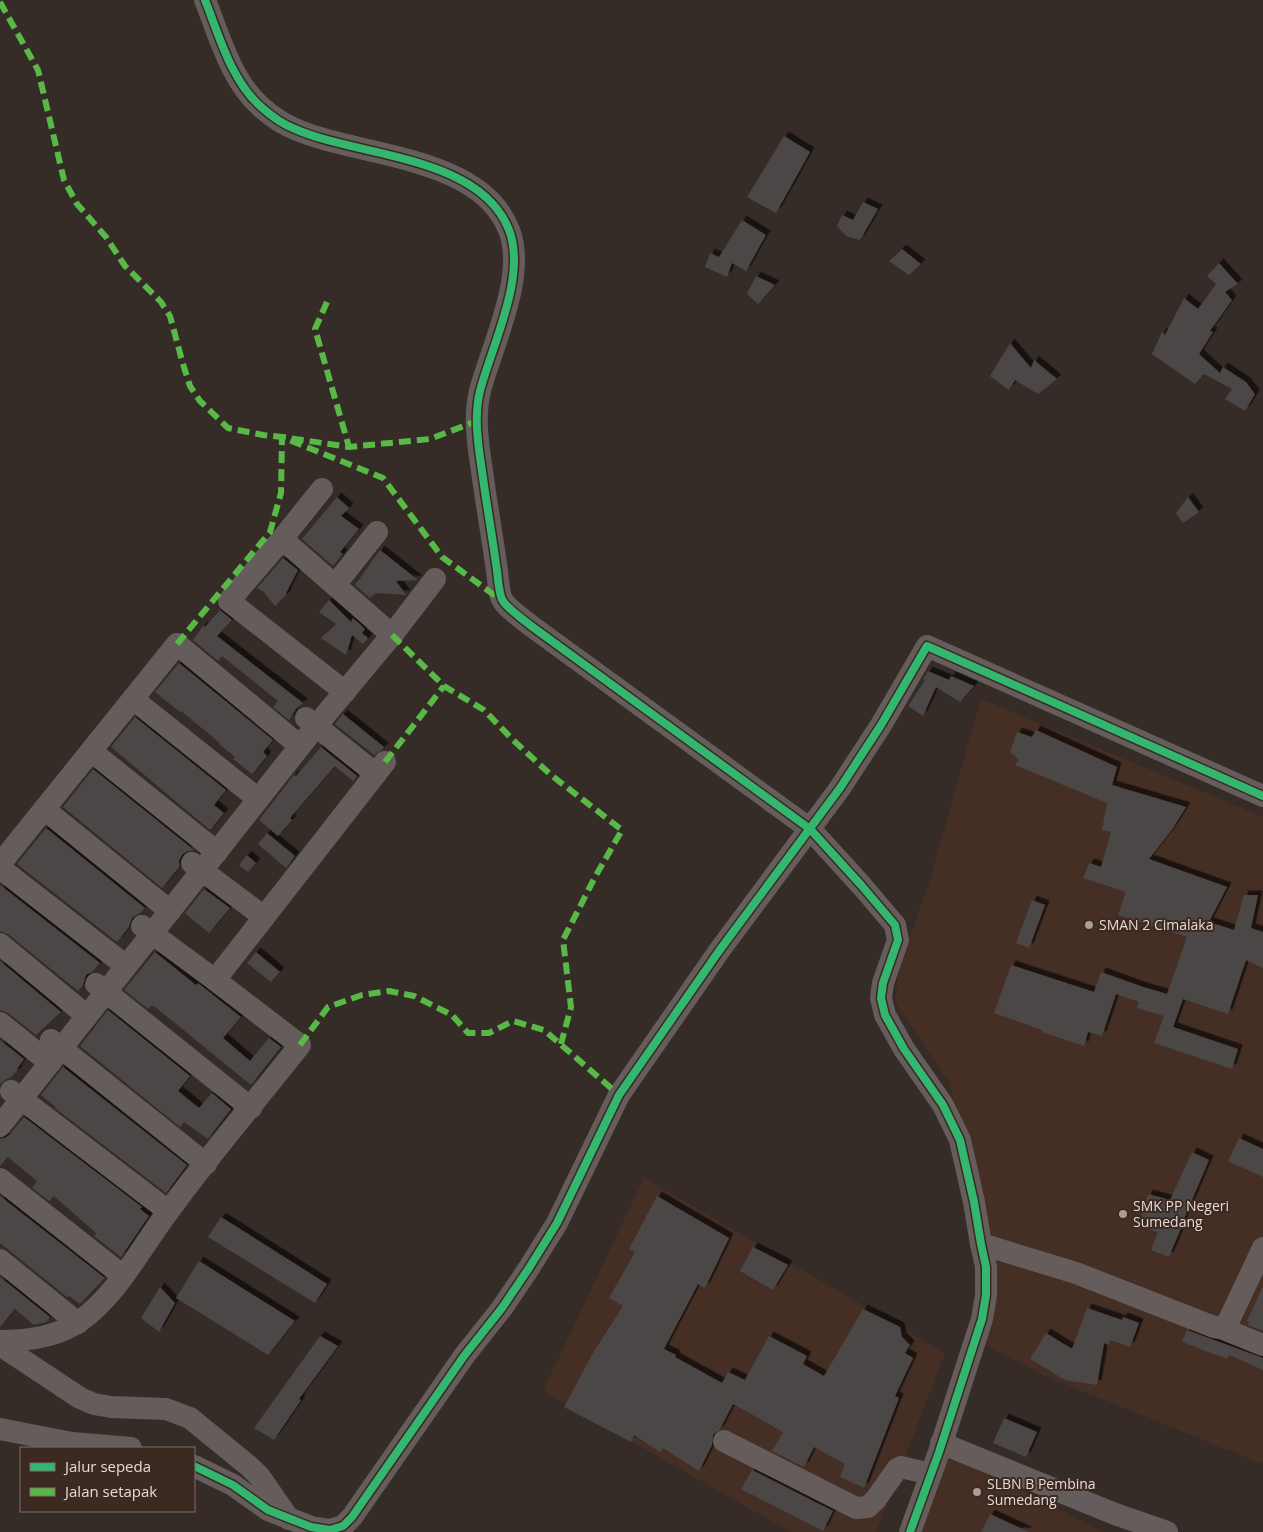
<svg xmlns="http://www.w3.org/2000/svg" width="1263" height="1532" font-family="'Open Sans',sans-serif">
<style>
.built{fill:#452e24}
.building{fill:#4c4647;filter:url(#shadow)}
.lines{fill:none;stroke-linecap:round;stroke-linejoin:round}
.minor{stroke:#655d5b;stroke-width:22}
.quiet{stroke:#58b947;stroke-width:6;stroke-dasharray:12 6;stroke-linecap:butt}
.cycleway-casing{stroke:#3c2921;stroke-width:11}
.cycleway{stroke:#33b770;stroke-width:8}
.poi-dot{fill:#a89d97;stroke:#3c2921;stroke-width:2}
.labels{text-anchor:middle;stroke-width:4;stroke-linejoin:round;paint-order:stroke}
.poi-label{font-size:14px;fill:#e6dad4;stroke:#3c2921;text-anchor:start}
</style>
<defs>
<filter id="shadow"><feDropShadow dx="4.5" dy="-4.5" stdDeviation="0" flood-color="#0009"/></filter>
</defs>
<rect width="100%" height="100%" fill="#362c27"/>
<g class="built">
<path d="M981,699L1263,817V1464L1050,1378L979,1342L974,1159L949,1083L896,1003L898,970L930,880Z"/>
<path d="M644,1178L945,1353L876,1532H791L543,1391Z"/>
<path d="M943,1451L1104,1532H918Z"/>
</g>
<g class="building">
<path d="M784,136L810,152L776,213L747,197Z"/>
<path d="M863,202L878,209L860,240L846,236L837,226L842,215L853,220Z"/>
<path d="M742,220L766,235L746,271L732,263L727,277L705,267L710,253L719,257Z"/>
<path d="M902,249L921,264L909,275L889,261Z"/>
<path d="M1219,263L1238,284L1225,292L1232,300L1210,331L1213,332L1199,354L1220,373L1223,367L1246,382L1255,394L1245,411L1225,399L1232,389L1204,374L1195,384L1152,354L1162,332L1165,335L1184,298L1198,309L1216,284L1207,276Z"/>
<path d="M756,276L775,285L758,304L747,294Z"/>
<path d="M1010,343L1031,368L1034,360L1057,379L1038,394L1015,380L1009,390L990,376Z"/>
<path d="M337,497L349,508L341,516L359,529L340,552L343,554L333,566L302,539Z"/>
<path d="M1188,497L1199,512L1183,523L1176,513Z"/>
<path d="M380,550L418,580L396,581L406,595L376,593L370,598L355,585Z"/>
<path d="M283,558L298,570L286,593L287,594L275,606L264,592L257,588Z"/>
<path d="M329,600L351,622L353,618L365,629L362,633L368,638L363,644L352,635L346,655L321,638L336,624L319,612Z"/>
<path d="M220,610L232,620L217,636L303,703L296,709L289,720L273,707L278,701L222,656L218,661L193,640L203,626L205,627Z"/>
<path d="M179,663L273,740L263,752L267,756L252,774L233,759L235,757L219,744L220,743L181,711L180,712L155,692Z"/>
<path d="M928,671L949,680L951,676L974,686L960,702L936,687L923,716L908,706L925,680L923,679Z"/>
<path d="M343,714L384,747L382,750L374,755L335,724Z"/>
<path d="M135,717L226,790L214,805L224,813L210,830L111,747Z"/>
<path d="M1036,730L1117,767L1112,785L1186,807L1173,828L1149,859L1227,887L1209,922L1234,930L1244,895H1258L1251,928L1263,932V968L1246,960L1228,1014L1183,999L1173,1027L1238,1049L1232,1069L1154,1043L1164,1016L1137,1008L1139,1002L1116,994L1102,1036L1088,1032L1084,1046L1042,1032V1030L994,1013L1011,965L1094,992L1101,972L1143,987L1167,994L1187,937L1118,915L1126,892L1083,878L1089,863L1101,867L1111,832L1102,830L1107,803L1015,765L1019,760L1010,752L1017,732L1032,737Z"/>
<path d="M321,747L357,776L353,781L335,766L290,818L292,820L278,836L259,820L294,775L296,776Z"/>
<path d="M93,769L194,850L187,851L182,855L179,861L180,866L162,888L63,807Z"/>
<path d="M46,828L145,908L140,913L132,918L129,927L117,942L17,864Z"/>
<path d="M267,833L295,856L286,868L258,844Z"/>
<path d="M247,855L256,863L248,872L239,865Z"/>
<path d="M0,885L100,963L93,971L86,975L83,985L78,991L8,934L0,931Z"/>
<path d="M204,889L230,908L209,933L185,913Z"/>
<path d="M1032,900L1045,905L1029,948L1016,943Z"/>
<path d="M155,952L196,985L198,983L241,1017L223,1038L250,1061L269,1038L281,1047L251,1085L154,1006H151L148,1009L124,990Z"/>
<path d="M256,952L280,972L271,982L247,963Z"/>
<path d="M0,961L61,1012L36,1035L8,1013L0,1010Z"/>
<path d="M108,1010L190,1076L178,1091L199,1108L212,1093L231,1109L208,1139L184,1122L180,1127L80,1046Z"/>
<path d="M0,1040L24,1059L17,1069L18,1070L10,1078L6,1079L0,1084Z"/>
<path d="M63,1067L187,1165L166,1193L55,1108L56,1107L41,1095Z"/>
<path d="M24,1117L142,1207L140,1209L149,1216L121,1257L94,1236L96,1233L54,1196L49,1201L32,1188L37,1181L8,1157L0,1166V1139L5,1138L10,1134Z"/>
<path d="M1239,1138L1263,1149V1177L1228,1161Z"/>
<path d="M1192,1152L1209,1160L1183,1221H1184L1169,1257L1151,1250L1158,1232L1139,1226L1148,1194L1170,1200Z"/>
<path d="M0,1196L105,1278L80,1304L69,1296L67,1297L0,1243Z"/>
<path d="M657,1196L729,1238L705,1288L698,1284L664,1349L676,1355L675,1357L722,1383L728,1372L745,1380L769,1336L807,1356L803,1364L824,1376L863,1309L900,1327L902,1337L910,1345L905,1353L913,1358L895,1396L899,1398L864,1488L840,1477L845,1464L814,1447L804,1467L772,1451L783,1432L733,1404L720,1429L713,1435L712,1445L699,1471L663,1448L660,1452L634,1435L631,1442L564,1407L593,1353L623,1306L609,1298L635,1252L629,1249Z"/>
<path d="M221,1217L327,1284L315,1303L208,1237Z"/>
<path d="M753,1247L788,1265L773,1290L740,1271Z"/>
<path d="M199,1261L295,1321L268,1355L176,1298Z"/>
<path d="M0,1277L50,1317L46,1322L34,1325L15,1309L0,1327Z"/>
<path d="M1263,1286V1331L1248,1325L1249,1322L1247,1321Z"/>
<path d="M160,1287L175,1303L159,1332L141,1318Z"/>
<path d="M1087,1308L1122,1320L1123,1317L1139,1323L1130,1347L1110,1340L1109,1345L1104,1343L1097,1385L1065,1380L1030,1359L1046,1333L1072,1349Z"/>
<path d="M1187,1330L1263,1358V1370L1229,1355L1227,1359L1182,1342Z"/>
<path d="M320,1336L338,1346L299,1399L301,1400L274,1440L254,1428Z"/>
<path d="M1004,1418L1037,1432L1026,1457L993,1443Z"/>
<path d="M752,1470L833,1511L823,1531L741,1489Z"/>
<path d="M990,1514L1029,1532H981Z"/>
</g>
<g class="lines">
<g class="minor">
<path d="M205,0C219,35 231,80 260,106C270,115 282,124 295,129C358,157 480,155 509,230C527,276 492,345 480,391C473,419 479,450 483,478C487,507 492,535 496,564C498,573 498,594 503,601C507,608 526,622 534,628L810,829L861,885L895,925L898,940L883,983L881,998L885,1015L904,1049L943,1105L960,1140L974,1202L981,1244L986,1267V1295L982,1319L939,1452L910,1532"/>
<path d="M322,489L282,539L229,601L345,692"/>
<path d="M282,539L392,635"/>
<path d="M335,585L377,532"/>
<path d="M133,699L258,799"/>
<path d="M306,718L376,774"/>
<path d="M91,751L217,852"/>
<path d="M44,809L170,911"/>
<path d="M192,863L264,917"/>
<path d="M0,864L177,644L300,746"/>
<path d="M0,868L126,966"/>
<path d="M142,926L215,980"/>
<path d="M0,944L87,1016"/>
<path d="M96,984L251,1108"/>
<path d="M0,1023L50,1063"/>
<path d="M51,1040L206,1164"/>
<path d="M11,1091L168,1211"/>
<path d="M0,1126L316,726L392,635L435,579"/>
<path d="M0,1179L123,1276"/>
<path d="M981,1244L1076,1273L1214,1327L1221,1328L1228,1322L1263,1248"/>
<path d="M0,1260L78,1323"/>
<path d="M1221,1328L1263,1345"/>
<path d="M0,1341C27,1341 57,1337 80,1321C118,1294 140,1249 168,1212C209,1155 257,1100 300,1045L215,980L385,762"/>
<path d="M0,1345L80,1398L94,1404L111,1407L166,1409L190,1418L250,1467L260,1477L289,1519"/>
<path d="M0,1429L72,1443L131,1448"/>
<path d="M724,1441L856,1508L868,1507L876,1499L897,1469L901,1467L931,1474"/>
<path d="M941,1443L1115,1514L1167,1532"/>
<path d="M194,1466L233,1485L268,1510L311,1527L330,1530L343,1526L352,1517L464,1356L502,1308L529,1268L557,1223L619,1095L719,951L840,788L881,725L927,646L1263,796"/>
</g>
<g class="quiet">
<path d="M0,2L38,70L64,180L77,204L106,237L125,266L161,302L170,316L183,364L190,386L200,401L228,428L263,435L282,437L383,478L442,557L501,600"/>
<path d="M327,302L315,329L349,447"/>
<path d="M392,635L444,686L484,710L513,740L551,775L622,830L595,877L563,940L571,1007L561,1044"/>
<path d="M177,644L270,532L281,493L282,437L349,447L430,439L477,421"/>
<path d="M385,762L444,686"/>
<path d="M300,1045L328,1007L362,995L389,991L414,996L452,1015L468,1033H489L513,1021L544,1030L619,1095"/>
</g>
<defs>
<g id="cycleway">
<path d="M205,0C219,35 231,80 260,106C270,115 282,124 295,129C358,157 480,155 509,230C527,276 492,345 480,391C473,419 479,450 483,478C487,507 492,535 496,564C498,573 498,594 503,601C507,608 526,622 534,628L810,829L861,885L895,925L898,940L883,983L881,998L885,1015L904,1049L943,1105L960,1140L974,1202L981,1244L986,1267V1295L982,1319L939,1452L910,1532"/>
<path d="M194,1466L233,1485L268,1510L311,1527L330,1530L343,1526L352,1517L464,1356L502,1308L529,1268L557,1223L619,1095L719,951L840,788L881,725L927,646L1263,796"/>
</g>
</defs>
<use href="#cycleway" class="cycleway-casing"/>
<use href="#cycleway" class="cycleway"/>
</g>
<g class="poi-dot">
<circle cx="1089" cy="925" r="5"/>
<circle cx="1123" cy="1214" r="5"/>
<circle cx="977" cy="1492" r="5"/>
</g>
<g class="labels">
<g class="poi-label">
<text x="1099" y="930">SMAN 2 Cimalaka</text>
<text x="1133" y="1211">SMK PP Negeri<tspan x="1133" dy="16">Sumedang</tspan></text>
<text x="987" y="1489">SLBN B Pembina<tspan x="987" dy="16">Sumedang</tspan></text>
</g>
</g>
<rect x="20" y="1447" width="175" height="65" fill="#3c2921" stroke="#807069"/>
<rect x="30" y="1463" width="25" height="8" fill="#33b770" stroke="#807069"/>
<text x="65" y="1472" font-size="15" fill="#e6dad4">Jalur sepeda</text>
<rect x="30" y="1488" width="25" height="8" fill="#58b947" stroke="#807069"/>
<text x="65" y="1497" font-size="15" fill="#e6dad4">Jalan setapak</text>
</svg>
